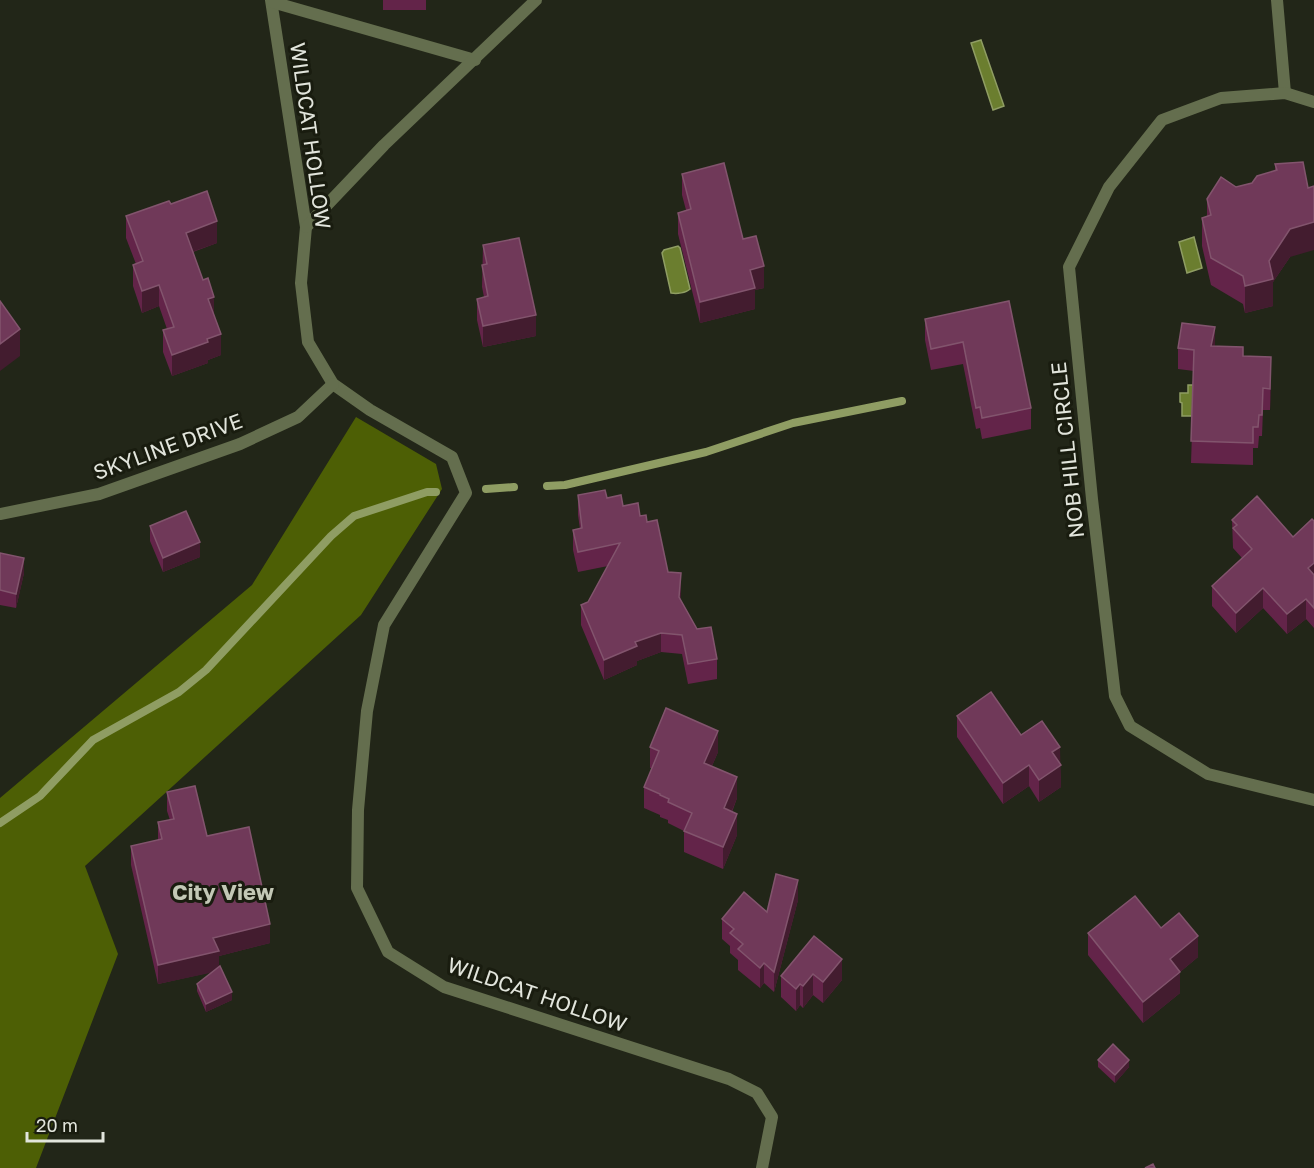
<svg xmlns="http://www.w3.org/2000/svg" width="1314" height="1168" font-family="'Golos Text',sans-serif">
<style>
.forest{fill:#4d5f05}
.water{fill:#6b7e2f;stroke:#8f9d63;stroke-width:1.5}
.lines{fill:none;stroke-linecap:round;stroke-linejoin:round}
.stream{stroke:#8f9d63;stroke-width:8}
.street{stroke:#646e4e;stroke-width:12}
.wall{fill:#632449}
.shaded-wall{fill:#431c2f}
.building{fill:#703959;stroke:#82546d;stroke-width:1.5}
.labels{text-anchor:middle;stroke-width:6;stroke-linejoin:round;paint-order:stroke}
.street-label{font-size:21px;fill:#e2e5dc;stroke:#191c0f}
.neighbourhood-label{font-size:22px;font-weight:bold;fill:#c3c8b6;stroke:#191c0f}
</style>
<rect width="100%" height="100%" fill="#222618"/>
<path class="forest" d="M356,417L436,464L442,489L361,615L85,866L118,954L36,1168H0V798L252,585Z"/>
<g class="water">
<path d="M981,40L1004,106L993,110L971,43Z"/>
<path d="M1194,237L1202,268L1187,273L1179,242Z"/>
<path d="M678,246L680,248L690,289C686,293 677,294 671,293L662,253L664,250Z"/>
<path d="M1188,385H1194L1192,416H1182V403L1180,402V393H1188Z"/>
</g>
<g class="lines">
<g class="stream">
<path d="M547,486L565,485L706,452L793,423L902,401"/>
<path d="M486,489L514,487"/>
<path d="M0,823L40,796L93,740L179,692L206,670L331,536L354,516L427,492H436"/>
</g>
<g class="street">
<path d="M271,0L306,227L301,283L308,342L333,384L370,410L452,457L466,493L384,625L367,711L358,810L357,888L388,952L444,987L729,1079L757,1093L772,1117L762,1168"/>
<path d="M1277,0L1285,93"/>
<path d="M272,2L475,60"/>
<path d="M1314,102L1285,93L1221,98L1162,120L1109,187L1069,267L1092,499L1115,696L1130,726L1208,774L1314,800"/>
<path d="M306,227L384,145L536,0"/>
<path d="M0,514L99,494L240,444L298,417L333,384"/>
</g>
</g>
<g class="wall">
<rect x="383" y="0" width="43" height="10"/>
<path d="M1303,162L1290,257L1273,282V306L1245,313L1243,304L1211,285L1202,246V218L1207,216V199L1236,187L1252,183L1275,171V164Z"/>
<path d="M682,174L743,239L764,288L755,290V309L700,323L678,234V213L686,210L682,195Z"/>
<path d="M171,204L217,243L193,252L214,315L221,355L208,360V363L172,376L163,352V330L167,329L159,306L142,313L133,286V265L136,264L126,238V216Z"/>
<path d="M483,245L536,336L483,347L477,320V299L484,297L482,287Z"/>
<path d="M1009,301L1031,408V429L982,439L980,428L976,429L963,364L931,370L925,340V319Z"/>
<path d="M1215,346L1243,356L1271,379L1270,410H1263L1262,436H1259L1258,448H1253V465L1191,463L1194,371L1178,369V348Z"/>
<path d="M578,495L607,498L640,516L647,522L668,572L681,593L680,599L697,629L717,659V679L688,684L682,654L661,652L637,661V665L604,680L581,625V605L588,602L608,566L578,572L573,550V530L580,529L578,515Z"/>
<path d="M1232,520L1293,537L1314,521V628L1306,619L1287,634L1263,608L1236,633L1212,606V586L1242,558L1233,548Z"/>
<path d="M150,526L200,557L163,572L150,541Z"/>
<path d="M0,553L24,573L16,608L0,605Z"/>
<path d="M957,716L1021,735L1060,764L1061,787L1039,802L1029,786L1003,804L957,737Z"/>
<path d="M650,747L718,752L712,766L737,798L732,812L737,835L723,869L684,852V831L668,823V820L660,817V815L644,808V787L652,768H650Z"/>
<path d="M167,792L207,836L270,943L219,956V967L232,1000L206,1012L197,991V984L212,972L158,984L131,865V846L158,840V822L170,820L167,811Z"/>
<path d="M798,900L774,992L764,983L760,988L738,970V960L730,953V946L722,939V919L767,912Z"/>
<path d="M1161,928L1198,957L1180,972V993L1143,1023L1088,955V933Z"/>
<path d="M814,936L842,980L823,1003L813,995L803,1008L800,1005L796,1011L781,997V976Z"/>
<path d="M1098,1060L1129,1067L1115,1083L1098,1067Z"/>
</g>
<g class="shaded-wall">
<path d="M217,221V243L186,254V233Z"/>
<path d="M1314,222V250L1290,257L1273,282V306L1245,313V286L1269,261L1290,229Z"/>
<path d="M764,266V288L755,290V309L700,323V302L750,270Z"/>
<path d="M159,285V306L142,313V291Z"/>
<path d="M214,297V318L208,299Z"/>
<path d="M536,315V336L483,347V326Z"/>
<path d="M1215,327V349L1211,346Z"/>
<path d="M20,329V356L0,371V344Z"/>
<path d="M221,334V355L208,360V363L172,376V355L207,339Z"/>
<path d="M1271,357V379L1270,410V389Z"/>
<path d="M200,542V557L163,572V558Z"/>
<path d="M24,558V573L16,608V594Z"/>
<path d="M1314,563V583L1308,568Z"/>
<path d="M681,573V593L679,616V597Z"/>
<path d="M1263,588V608L1236,633V613Z"/>
<path d="M1306,599V619L1287,634V614Z"/>
<path d="M661,633V652L637,661V665L604,680V660L635,642Z"/>
<path d="M718,731V752L704,784V763Z"/>
<path d="M1060,747L1061,787L1039,802V780L1052,752Z"/>
<path d="M1029,765V786L1003,804V783Z"/>
<path d="M737,777V798L724,830V808Z"/>
<path d="M737,814V835L723,869V847Z"/>
<path d="M798,880V900L774,992V972Z"/>
<path d="M270,924V943L219,956V971L158,984V965L213,938Z"/>
<path d="M1198,936V957L1180,972V993L1143,1023V1002L1170,959Z"/>
<path d="M842,959V980L823,1003V982Z"/>
<path d="M764,963V983L760,988V968Z"/>
<path d="M813,974V995L803,1008V986Z"/>
<path d="M800,984V1005L796,1011V989Z"/>
<path d="M232,992V1000L206,1012V1004Z"/>
<path d="M1129,1060V1067L1115,1083V1075Z"/>
</g>
<g class="building">
<path d="M1303,162L1308,188L1314,186V222L1290,229L1269,261L1273,279L1245,286L1243,276L1211,258L1202,218L1211,215L1207,199L1221,177L1236,187L1252,183L1257,176L1277,170L1275,164Z"/>
<path d="M724,163L743,239L756,236L764,266L750,270L755,288L700,302L678,213L691,209L682,174Z"/>
<path d="M207,191L217,221L186,233L203,280L208,278L214,297L208,299L221,334L207,339L208,342L172,355L163,330L174,327L159,285L142,291L133,265L143,261L126,216L169,201L171,204Z"/>
<path d="M519,238L536,315L483,326L477,299L488,296L482,265L487,264L483,245Z"/>
<path d="M0,301L20,329L0,344Z"/>
<path d="M1009,301L1031,408L982,418L980,407L976,408L963,342L931,349L925,319Z"/>
<path d="M1182,323L1215,327L1211,346L1243,347V356L1271,357L1270,389L1263,388L1262,415H1259L1258,427H1253V443L1191,441L1194,350L1178,348Z"/>
<path d="M605,490L607,498L621,495L623,506L638,503L640,516L646,515L647,522L657,520L668,572L681,573L679,597L697,629L711,627L717,659L688,664L682,635L661,633L635,642L637,646L604,660L581,605L588,602L620,543L578,552L573,530L582,528L578,495Z"/>
<path d="M1257,496L1293,537L1312,519L1314,521V563L1308,568L1314,575V608L1306,599L1287,614L1263,588L1236,613L1212,586L1252,549L1233,528L1237,525L1232,520Z"/>
<path d="M186,511L200,542L163,558L150,526Z"/>
<path d="M0,553L24,558L16,594L0,590Z"/>
<path d="M991,692L1021,735L1042,721L1060,747L1052,752L1061,765L1039,780L1029,765L1003,783L957,716Z"/>
<path d="M666,708L718,731L704,763L737,777L724,808L737,814L723,847L684,831L692,813L668,802L669,799L660,795V794L644,787L659,751L650,747Z"/>
<path d="M195,786L207,836L249,827L270,924L213,938L219,951L158,965L131,846L162,839L158,822L174,819L167,792Z"/>
<path d="M776,874L798,880L774,972L764,963L760,968L738,949L743,944L730,933L734,929L722,919L744,892L767,912Z"/>
<path d="M1135,896L1161,928L1179,913L1198,936L1170,959L1180,972L1143,1002L1088,933Z"/>
<path d="M814,936L842,959L823,982L813,974L803,986L800,984L796,989L781,976Z"/>
<path d="M220,966L232,992L206,1004L197,984Z"/>
<path d="M1113,1044L1129,1060L1115,1075L1098,1060Z"/>
<path d="M1153,1164L1155,1168H1145Z"/>
</g>
<g class="labels">
<g class="street-label">
<text transform="translate(310 136) rotate(82)" y="7">WILDCAT HOLLOW</text>
<text transform="translate(168 447) rotate(-20)" y="7">SKYLINE DRIVE</text>
<text transform="translate(1068 450) rotate(-96)" y="7">NOB HILL CIRCLE</text>
<text transform="translate(537 995) rotate(19)" y="7">WILDCAT HOLLOW</text>
</g>
<g class="neighbourhood-label">
<text x="223" y="900">City View</text>
</g>
</g>
<path d="M27 1132v9h76v-9" fill="none" stroke="#e2e5dc" stroke-width="3"/>
<text x="36" y="1132" font-size="18" fill="#e2e5dc" stroke="#191c0f" stroke-width="4.5" paint-order="stroke">20 m</text>
</svg>
